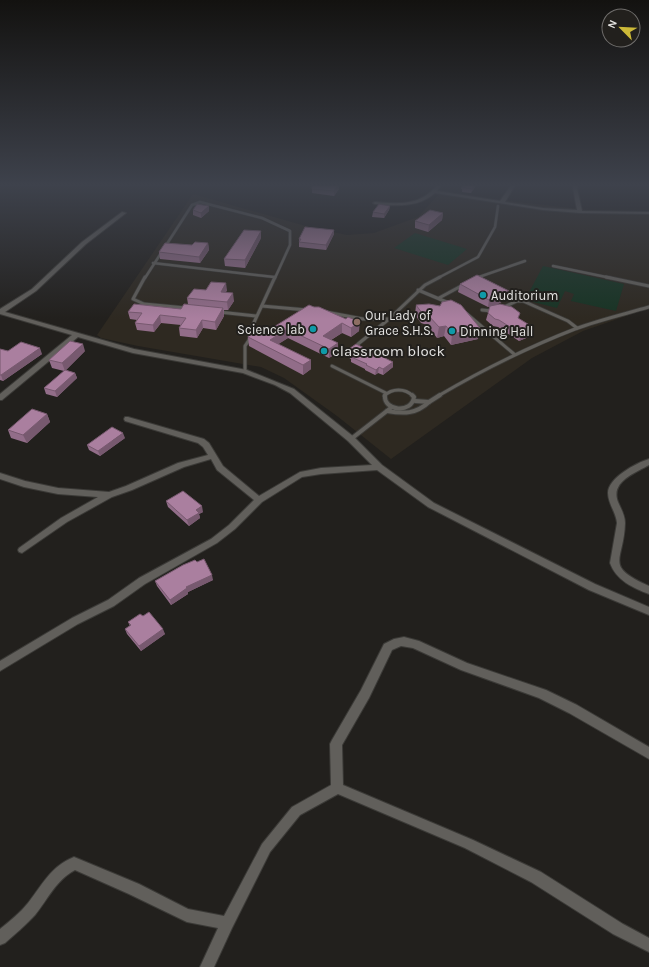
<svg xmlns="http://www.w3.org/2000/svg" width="649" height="967" font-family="Karla,sans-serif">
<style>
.built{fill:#2e2921}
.green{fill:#183424}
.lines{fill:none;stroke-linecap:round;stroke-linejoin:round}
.lane-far2-casing{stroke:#3b3a37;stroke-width:3.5}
.lane-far1-casing{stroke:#3b3a37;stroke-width:4.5}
.lane-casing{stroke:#3b3a37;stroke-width:6}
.street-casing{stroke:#3b3a37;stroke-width:2}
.lane-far2{stroke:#615f5b;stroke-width:2.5}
.lane-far1{stroke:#615f5b;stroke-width:3}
.lane{stroke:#615f5b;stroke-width:4}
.street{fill:#615f5b;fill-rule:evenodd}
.wall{fill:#926d89}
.shaded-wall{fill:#77596f}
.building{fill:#aa7f9f;stroke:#77596f}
.culture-dot{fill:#0f9aa8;stroke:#22201d;stroke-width:1.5}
.education-dot{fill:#8d6e63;stroke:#22201d;stroke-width:1.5}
.labels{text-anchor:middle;stroke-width:4;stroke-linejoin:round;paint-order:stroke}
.far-poi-label{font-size:13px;fill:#e5e4e2;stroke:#22201d;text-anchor:start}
.poi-label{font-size:15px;fill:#e5e4e2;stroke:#22201d;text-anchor:start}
</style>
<rect width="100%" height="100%" fill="#22201d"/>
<path class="built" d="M440,193L615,213H649V308L583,331L532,358L391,459L337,416L284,378L261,367L138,346L101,338L97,335L193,194L309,227L347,235L374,233L418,217Z"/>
<g class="green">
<path d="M415,233L467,249L448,265L394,248Z"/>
<path d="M543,266L624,284L616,311L571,301L574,294L565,291L557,308L525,300Z"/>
</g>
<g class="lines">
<defs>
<g id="lane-far2">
<path d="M153,263L274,277"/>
<path d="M553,266L611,278"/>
<path d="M145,278L192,205L200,202L262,218L290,231V245L275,278"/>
<path d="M438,278L478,257L495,227L498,206"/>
<path d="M476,278L525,261"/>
</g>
<g id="lane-far1">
<path d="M145,277L133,299L144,304L186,308"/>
<path d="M606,277L649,286"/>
<path d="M476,278L478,277"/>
<path d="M418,290L449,303"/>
<path d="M439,298L463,285"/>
<path d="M262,306L307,310"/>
<path d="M504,307L517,301H523L568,321L577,328"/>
<path d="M482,310L492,311"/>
<path d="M219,312L256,316"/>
<path d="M326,312L363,319H389"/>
<path d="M467,314L514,354"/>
<path d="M358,344L389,319L425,285L440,277"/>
<path d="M332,366L386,393"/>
<path d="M245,371V346L249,340L251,329L275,277"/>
<path d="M384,396C392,388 405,388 413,396"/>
<path d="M438,396C484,369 526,348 575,329C599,320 625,314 649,307"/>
</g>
<g id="lane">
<path d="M385,395C383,411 412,414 414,397L412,395"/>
<path d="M415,401L429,402L440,395"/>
<path d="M387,411C404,414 416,414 429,402"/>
<path d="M351,439L392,407"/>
</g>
<g id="street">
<path d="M438,184H442L437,191L500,201L512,184H516L505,202L543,208L577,210L573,188L574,184H578L577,188L582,211L649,212V214L580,213L543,210L435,193C418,208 396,206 375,204L373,203L375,202C400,204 421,206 438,184Z"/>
<path d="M122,212L126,213L86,244L36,291L5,312L134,349L247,370L279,383L294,389L354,437L382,465L434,503L595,584L649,607V615L589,590L428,507L377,470L321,474L302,477L262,502L235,529L217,543L145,584L114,606L78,624L0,671V661L72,618L108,600L139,578L211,539L229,525L254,500L217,470L211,459L184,467L132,490L112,497L67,522L22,553L19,552L18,550L19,548L61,518L98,497L58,494L24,487L0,479V473L25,481L58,488L109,492L126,486L178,463L208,455L203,447L198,443L125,421L124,419L125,417H128L204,439L209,443L223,466L259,496L300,472L321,468L372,465L348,441L290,393L275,385L243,373L133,353L78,337L2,400H0V394L72,335L0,314V309L32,289L82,242Z"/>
<path d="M649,459V465C635,473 610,482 618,502C621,509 625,515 625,523C624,562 603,565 649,586V594C633,588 616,580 610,563L617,523C616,512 608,504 608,493C608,478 636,463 649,459Z"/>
<path d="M404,637L419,641L467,663L546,690L577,705L649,747V759L569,713L539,698L461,670L413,648L401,646L392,650L369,698L342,745L343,785L473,840L541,872L623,924L649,938V952L613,934L531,882L465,848L338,794L300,815L270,852L232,928L214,967H200L218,928L187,922L129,894L75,870C56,880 48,899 35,915C26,925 15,934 5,943L0,945V929C10,921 20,913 28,903C43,884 50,867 74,857L139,884L188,909L224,916L262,844L292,807L331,785L330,744L332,740L361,690L384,644L394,639Z"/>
</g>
</defs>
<use href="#lane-far2" class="lane-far2-casing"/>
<use href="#lane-far1" class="lane-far1-casing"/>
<use href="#lane" class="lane-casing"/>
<use href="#street" class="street-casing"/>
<use href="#lane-far2" class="lane-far2"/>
<use href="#lane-far1" class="lane-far1"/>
<use href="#lane" class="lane"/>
<use href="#street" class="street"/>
</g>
<g class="wall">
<path d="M477,184L471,193L462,192V189H461L462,185Z"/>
<path d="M312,189H339L334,196L312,193Z"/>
<path d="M390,206L389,210L384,218L372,217L373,212Z"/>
<path d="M193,210L209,211L201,218L193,215Z"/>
<path d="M443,213L442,220L428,232L415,228V221Z"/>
<path d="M334,230V234L326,250L299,247V239Z"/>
<path d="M261,238L245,268L225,266L224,259Z"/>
<path d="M208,243L209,250L200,263L160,259L159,252Z"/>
<path d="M460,284L507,299L494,306L518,318L530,327L531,336L519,341L498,327L493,326L486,320L488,313L490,307H488L458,292Z"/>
<path d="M206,290H227L226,292L234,301L228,310H224V316L216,330L203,328L197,338L180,336L179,328L181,325L161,323L154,332L137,330L135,323L137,320L130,319L128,312L181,309L188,304L187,298Z"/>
<path d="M416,305L478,339L451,345L444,336L437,338L427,325L421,323L415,315Z"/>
<path d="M314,307L359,331L351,337L342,333L331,340L338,352L329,358L288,338L278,344L311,369L303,375L249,346L248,337L261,335Z"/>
<path d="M0,349L8,351L42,354L3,381L0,380Z"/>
<path d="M85,351L66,370L75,373L77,378L57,397L46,394L44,388L64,371L52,368L49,360Z"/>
<path d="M346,351L393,367L383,375L378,373L375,375L365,370V369L351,362V359L346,356Z"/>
<path d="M47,414L50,422L27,443L11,438L8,430Z"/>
<path d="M125,438L100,456L89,450L87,445Z"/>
<path d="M166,501L203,512L199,514L200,518L189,526L168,507Z"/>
<path d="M197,562L213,580L188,592V594L171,605L157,586L155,581Z"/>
<path d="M143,616L165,634L141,651L127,634L125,629L130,626L128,622Z"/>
</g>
<g class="shaded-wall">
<path d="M339,184V189L334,196V191Z"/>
<path d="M475,184H477L471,193L472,189Z"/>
<path d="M209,206V211L201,218V213Z"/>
<path d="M390,206L389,210L384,218V214Z"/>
<path d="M443,213L442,220L428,232L429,225Z"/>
<path d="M334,230V234L326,250V245Z"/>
<path d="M261,231V238L245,268V260Z"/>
<path d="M208,243L209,250L200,263L199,257Z"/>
<path d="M226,283L227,290L222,299L221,292Z"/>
<path d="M509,291L507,299L492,307H488L489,300Z"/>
<path d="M233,293L234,301L228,310L227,302Z"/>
<path d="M223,308L224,316L216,330L215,322Z"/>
<path d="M160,315L161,323L154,332L153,325Z"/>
<path d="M202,320L203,328L197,338L196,330Z"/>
<path d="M360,322L359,331L351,337V328Z"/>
<path d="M342,323V333L323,345V336Z"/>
<path d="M446,326L444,336L437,338L439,327Z"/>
<path d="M531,326L530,330L533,329L531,336L519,341L521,334Z"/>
<path d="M480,328L478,339L451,345L452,334Z"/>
<path d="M287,329L288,338L271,349L270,340Z"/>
<path d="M338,343V352L329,358V349Z"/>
<path d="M83,344L85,351L65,371L62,363Z"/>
<path d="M40,348L42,354L3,381L1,375Z"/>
<path d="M311,360V369L303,375V365Z"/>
<path d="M393,362V367L383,375V369Z"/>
<path d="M379,367L378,373L375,375L376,370Z"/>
<path d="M75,373L77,378L57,397L55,391Z"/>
<path d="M47,414L50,422L27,443L23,435Z"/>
<path d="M123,433L125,438L100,456L98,451Z"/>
<path d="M202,506L203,512L199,514L200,518L189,526L187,520L196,510Z"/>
<path d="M212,575L213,580L188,592V594L171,605L170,600L186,587Z"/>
<path d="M163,629L165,634L141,651L139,646Z"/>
</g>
<g class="building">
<path d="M312,184H339L334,191L312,189Z"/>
<path d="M462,184H475L472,189L462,187L464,185H462Z"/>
<path d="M197,204L209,206L201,213L193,210Z"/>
<path d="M379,204L390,206L384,214L373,212Z"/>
<path d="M430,210L443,213L429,225L415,221Z"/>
<path d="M305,227L334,230L326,245L299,242L301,239H299Z"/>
<path d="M244,230L261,231L245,260L224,259Z"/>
<path d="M195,242L208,243L199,257L159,252L165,243L192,245Z"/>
<path d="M477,275L509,291L493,299L489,300L460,284Z"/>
<path d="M211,282L226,283L221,292L233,293L227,302L187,298L194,289L206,290Z"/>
<path d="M451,300L461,305L480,328L452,334L446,326L439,327L428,315L422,313L416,305L429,304L440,306L442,302Z"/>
<path d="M134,304L181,309L184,304L223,308L215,322L202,320L196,330L179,328L186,318L160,315L153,325L135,323L142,313L128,312Z"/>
<path d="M500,304L512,307L520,313L518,318L531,326L529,327L533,329L521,334L499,320L495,319L488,313L490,306Z"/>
<path d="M309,305L314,307H319L346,319L348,317L360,322L351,328L342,323L323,336L338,343L329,349L287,329L270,340L311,360L303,365L248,337L252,330L261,335Z"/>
<path d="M70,341L83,344L62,363L49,360Z"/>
<path d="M21,342L40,348L1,375H0V349L8,351Z"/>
<path d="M356,344L393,362L383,369L379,367L376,370L366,365L367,364L351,357L354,355L346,351Z"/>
<path d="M65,370L75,373L55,391L44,388Z"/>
<path d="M32,409L47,414L23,435L8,430Z"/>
<path d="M112,427L123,433L98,451L87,445Z"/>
<path d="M183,491L202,506L196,510L199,513L187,520L166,501Z"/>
<path d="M204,559L212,575L186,587L187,588L170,600L155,581L183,565L195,560L197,562Z"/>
<path d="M149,612L163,629L139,646L125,629L131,625L128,622L140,614L143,616Z"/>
</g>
<linearGradient id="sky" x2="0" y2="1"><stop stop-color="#131210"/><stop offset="0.58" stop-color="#3e424c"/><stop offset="1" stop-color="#3e424c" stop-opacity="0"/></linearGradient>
<rect width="649" height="319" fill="url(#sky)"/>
<g class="culture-dot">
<circle cx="483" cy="295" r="4"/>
<circle cx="313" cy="329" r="4"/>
<circle cx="452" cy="331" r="4"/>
<circle cx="324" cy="351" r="4"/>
</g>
<circle class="education-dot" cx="357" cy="322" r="4"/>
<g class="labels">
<g class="far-poi-label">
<text x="491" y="300">Auditorium</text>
<text x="365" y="320">Our Lady of<tspan x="365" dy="15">Grace S.H.S.</tspan></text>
<text x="305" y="334" text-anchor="end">Science lab</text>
<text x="460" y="336">Dinning Hall</text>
</g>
<g class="poi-label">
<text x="332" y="356">classroom block</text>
</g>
</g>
<g transform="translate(621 28) rotate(294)"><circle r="19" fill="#22201d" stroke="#706e6c"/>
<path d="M0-3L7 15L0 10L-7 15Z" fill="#ccb938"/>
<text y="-6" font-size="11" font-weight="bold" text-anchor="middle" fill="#e5e4e2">N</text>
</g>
</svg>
